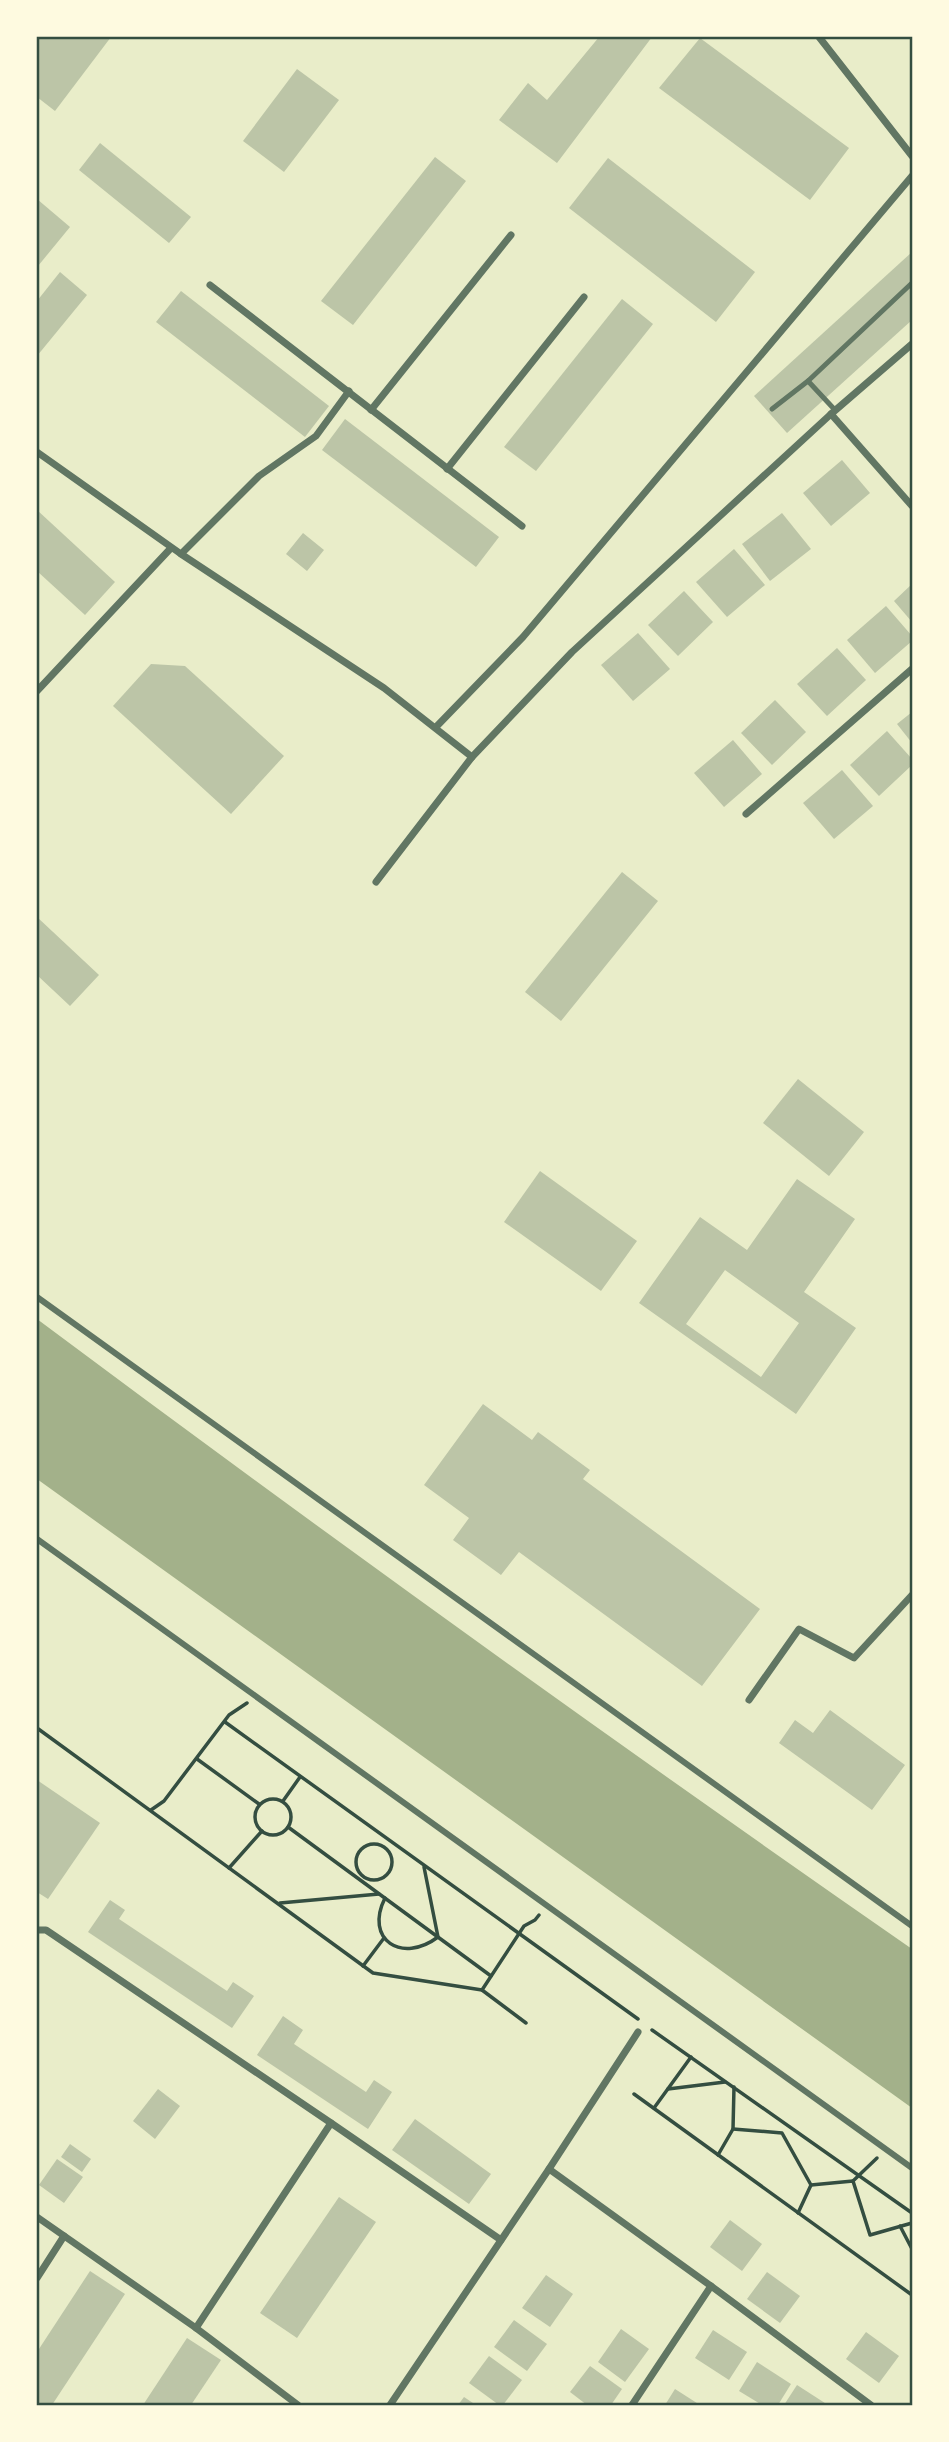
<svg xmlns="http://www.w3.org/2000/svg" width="949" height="2442" font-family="'Crimson Pro',serif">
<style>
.water{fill:#a3b18a}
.building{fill:#bcc5a7;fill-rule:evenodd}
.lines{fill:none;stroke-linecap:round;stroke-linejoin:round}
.path{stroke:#344e41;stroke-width:3.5}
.service{stroke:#617663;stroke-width:5}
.pedestrian{stroke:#617663;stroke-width:6}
.minor{stroke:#617663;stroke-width:7}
.neatline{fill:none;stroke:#344e41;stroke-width:2.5}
</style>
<rect width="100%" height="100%" fill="#e9edc9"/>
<path class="water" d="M37,1319C325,1534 617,1744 912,1949V2108L37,1479Z"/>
<g class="building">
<path d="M37,37H111L55,111L37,97Z"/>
<path d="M599,37H652L557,163L499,120L528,83L547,100Z"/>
<path d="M700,38L849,148L810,200L659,88Z"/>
<path d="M297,69L339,100L284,172L243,141Z"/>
<path d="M100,143L191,217L169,243L79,170Z"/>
<path d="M435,157L466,181L353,325L321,301Z"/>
<path d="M608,158L755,272L716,322L569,208Z"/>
<path d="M37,199L70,227L38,266L37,265Z"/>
<path d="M912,252V320L787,433L754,396Z"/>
<path d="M60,272L87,295L37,356V301Z"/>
<path d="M181,291L329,406L305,437L156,322Z"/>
<path d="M622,299L653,324L536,471L504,447Z"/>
<path d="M345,419L499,537L476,567L322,450Z"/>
<path d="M842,460L870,493L831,526L803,493Z"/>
<path d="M37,510L115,582L85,615L37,571Z"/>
<path d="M782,513L811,549L770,581L742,544Z"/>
<path d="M303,533L324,550L307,571L286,554Z"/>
<path d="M734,549L765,585L727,617L696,582Z"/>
<path d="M912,584V622L894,601Z"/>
<path d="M684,591L713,622L678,656L648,625Z"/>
<path d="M886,606L912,636V641L875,673L847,640Z"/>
<path d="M638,633L670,669L633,701L601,665Z"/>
<path d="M837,648L866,680L827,716L797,684Z"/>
<path d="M151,664L185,666L284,756L231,814L113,706Z"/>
<path d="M775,700L806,732L772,765L741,733Z"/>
<path d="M912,712V743L897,724Z"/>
<path d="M887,731L912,759V765L879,796L850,765Z"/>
<path d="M733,740L762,774L724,807L694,773Z"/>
<path d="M842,770L873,806L834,839L803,803Z"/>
<path d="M622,872L658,901L561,1021L525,992Z"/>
<path d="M37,917L99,975L70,1006L37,975Z"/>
<path d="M798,1079L864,1132L829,1176L763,1123Z"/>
<path d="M540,1171L637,1241L601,1291L504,1222Z"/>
<path d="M797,1179L855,1219L804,1292L856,1328L796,1414L639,1303L700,1217L747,1250ZM725,1270L799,1323L761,1377L686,1324Z"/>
<path d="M483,1404L532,1440L538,1432L590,1470L583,1479L760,1609L702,1686L519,1552L501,1575L453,1540L469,1518L424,1485Z"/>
<path d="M830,1710L905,1765L872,1810L779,1743L795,1720L813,1733Z"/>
<path d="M37,1780L100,1823L48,1899L37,1892Z"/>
<path d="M110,1900L125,1910L119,1919L227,1991L233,1982L254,1996L232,2028L88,1932Z"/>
<path d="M283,2016L303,2030L294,2044L366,2092L374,2080L392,2092L368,2129L257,2055Z"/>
<path d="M158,2089L180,2106L155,2139L133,2121Z"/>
<path d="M415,2119L491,2174L469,2204L392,2150Z"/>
<path d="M70,2144L91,2159L82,2172L61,2157Z"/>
<path d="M57,2159L83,2177L64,2203L39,2185Z"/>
<path d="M339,2197L376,2222L297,2338L260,2313Z"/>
<path d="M730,2220L762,2244L742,2271L710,2247Z"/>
<path d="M90,2271L125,2294L52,2405H38L37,2352Z"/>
<path d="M767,2272L800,2296L780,2323L747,2299Z"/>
<path d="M546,2275L573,2294L550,2327L522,2308Z"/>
<path d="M514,2320L547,2344L527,2371L494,2347Z"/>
<path d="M621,2329L649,2349L625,2382L598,2362Z"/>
<path d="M713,2330L747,2352L729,2380L695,2358Z"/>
<path d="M866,2332L899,2356L879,2383L846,2359Z"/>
<path d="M187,2338L221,2360L191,2405H143Z"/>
<path d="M489,2356L522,2380L503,2405H499L469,2383Z"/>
<path d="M757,2362L791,2384L778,2405H762L739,2391Z"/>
<path d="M590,2366L622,2389L611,2405H587L570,2392Z"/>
<path d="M797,2385L828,2405H784Z"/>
<path d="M675,2389L700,2405H665Z"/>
<path d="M464,2397L476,2405H458Z"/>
</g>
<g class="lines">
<g class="path">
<path d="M225,1722L638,2019"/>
<path d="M37,1728L373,1973L482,1990L526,2023"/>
<path d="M197,1759L259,1804"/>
<circle cx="273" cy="1817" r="18"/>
<path d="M283,1801L300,1777"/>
<path d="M151,1810L164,1801L229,1715L247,1703"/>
<path d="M288,1827L491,1976"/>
<circle cx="374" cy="1862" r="18"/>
<path d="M229,1868L262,1831"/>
<path d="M385,1898C364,1940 402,1964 438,1937L424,1867"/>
<path d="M280,1903L379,1894"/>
<path d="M363,1966L384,1938"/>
<path d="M482,1990L524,1926L535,1920L539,1915"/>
<path d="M652,2030L912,2213"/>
<path d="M668,2089L725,2082"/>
<path d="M634,2094L912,2295"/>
<path d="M654,2108L691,2057"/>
<path d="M733,2129L782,2133L811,2185L853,2181L870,2235L912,2223"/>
<path d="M718,2155L733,2129L734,2087"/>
<path d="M853,2181L877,2158"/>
<path d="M798,2213L811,2185"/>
<path d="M900,2226L912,2249"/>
</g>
<g class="service">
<path d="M808,381L835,410"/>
<path d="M772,409L808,381L912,283"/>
</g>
<g class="pedestrian">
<path d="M37,1297L912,1926"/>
<path d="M37,1539L912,2168"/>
</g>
<g class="minor">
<path d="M819,37L912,156"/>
<path d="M210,285L522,526"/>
<path d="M371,410L511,235"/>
<path d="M831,414L912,506"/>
<path d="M37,452L181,554L259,476L316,436L349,391"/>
<path d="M447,469L584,297"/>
<path d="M181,554L384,688L472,757L572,652L831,414L912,344"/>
<path d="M37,691L171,548"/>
<path d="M436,727L523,637L912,176"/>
<path d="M746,814L912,669"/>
<path d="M376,882L472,757"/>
<path d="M749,1700L799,1629L854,1658L912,1595"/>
<path d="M37,1930H46L52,1934L331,2123"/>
<path d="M549,2169L711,2286L871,2405"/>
<path d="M37,2217L196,2328L298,2405"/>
<path d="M37,2278L64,2236"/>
<path d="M196,2328L331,2123L501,2240"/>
<path d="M390,2405L549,2169L638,2032"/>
<path d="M632,2405L711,2286"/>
</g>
</g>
<rect width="949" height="2442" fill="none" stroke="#fefae0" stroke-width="77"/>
<rect x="38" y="38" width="873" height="2366" class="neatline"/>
</svg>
